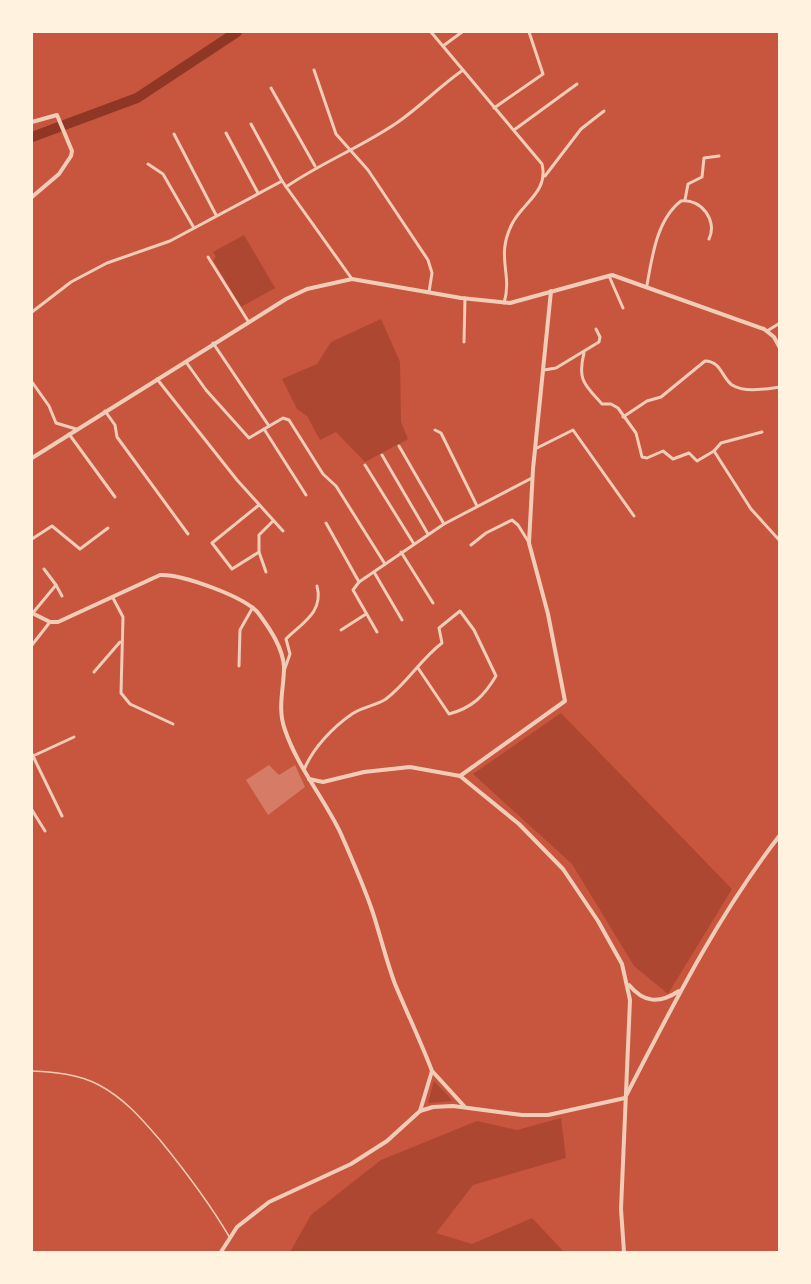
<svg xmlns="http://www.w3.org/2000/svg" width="811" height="1284" font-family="'Exo 2',sans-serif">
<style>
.green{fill:#ae4732}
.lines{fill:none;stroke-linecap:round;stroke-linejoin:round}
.river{stroke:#8f3625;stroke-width:10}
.building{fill:#d67c66}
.service{stroke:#f1ccb7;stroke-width:1.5}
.minor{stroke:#f1ccb7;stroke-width:3}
.tertiary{stroke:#f1ccb7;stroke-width:4}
</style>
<rect width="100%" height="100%" fill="#c8553d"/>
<g class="green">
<path d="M244,235L275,288L241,307L213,260L216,257L213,252Z"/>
<path d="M381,319L400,362L401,422L408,439L365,462L336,432L320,440L307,416L297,409L282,379L317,364L331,342Z"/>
<path d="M561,713L732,889L668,994L634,966L572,864L473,774Z"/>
<path d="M434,1081L453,1101L428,1103Z"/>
<path d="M561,1118L566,1158L473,1185L436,1233L472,1244L532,1218L564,1252H290L311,1215L381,1160L477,1121L517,1130Z"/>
</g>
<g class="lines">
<path class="river" d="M32,137L137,98L237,32"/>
</g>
<path class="building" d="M269,765L279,775L295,765L305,787L268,815L246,780Z"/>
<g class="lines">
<path class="service" d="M32,1071C54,1072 79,1074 99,1085C125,1099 141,1118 160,1140C186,1172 209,1202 230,1238"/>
<g class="minor">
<path d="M431,32L542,164C549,192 522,203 512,224C495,257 513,274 504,303"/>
<path d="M443,46L462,32"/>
<path d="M314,70L336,134L368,170L428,260L432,273L429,292"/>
<path d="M271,88L315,166"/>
<path d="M494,108L543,74L529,32"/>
<path d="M251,124L282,181L352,279"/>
<path d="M514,130L577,84"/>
<path d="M226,133L258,193"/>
<path d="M174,134L216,215"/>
<path d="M148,164L163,174L194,228"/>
<path d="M545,176L581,129L604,111"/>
<path d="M286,187C322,162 362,147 398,122C421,106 440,86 463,70"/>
<path d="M685,200L688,184L702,177L704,158L719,156"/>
<path d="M208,257L248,321"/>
<path d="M609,276L623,308"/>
<path d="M647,285C652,257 657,219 681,201C701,198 718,221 709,239"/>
<path d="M32,312L71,282L107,263L170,241L282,181"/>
<path d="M767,331L780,323"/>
<path d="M464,342L465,298"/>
<path d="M213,343L269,426"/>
<path d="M584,353C577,380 585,385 602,404H611L618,408L636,433L642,457L647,458L663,451L673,459L689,453L697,461L714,451L751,509L780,541"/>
<path d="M186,362L206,390L249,438L283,418L289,420L323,474L336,486L385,564"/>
<path d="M544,370L556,368L599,342L600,337L596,329"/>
<path d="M157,379L237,480L283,531"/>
<path d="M32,382L49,406L56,423L76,429"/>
<path d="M105,411L115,425L117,437L188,534"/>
<path d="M623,417L647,401L661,397L705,361C721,361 722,378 732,385C745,393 765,389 780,387"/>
<path d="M264,429L306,495"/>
<path d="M435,430L441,433L477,506"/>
<path d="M69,434L115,497"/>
<path d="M399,446L444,524"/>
<path d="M535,449L573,430L634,516"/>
<path d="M714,451L721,443L762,432"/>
<path d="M382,455L428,534"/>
<path d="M365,465L414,544"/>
<path d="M259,505L212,543L232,569L259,552V535L273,521"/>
<path d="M326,523L359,582L444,524L532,478"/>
<path d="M32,539L52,526L80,549L108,528"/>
<path d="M471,545L486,533L512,520L518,525L528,541"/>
<path d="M259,552L266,572"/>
<path d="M401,552L433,603"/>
<path d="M374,572L402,620"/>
<path d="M359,582L353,590L377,632"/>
<path d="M56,585L62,596"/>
<path d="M113,598L123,617L121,693L130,704L173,724"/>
<path d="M32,614L56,585L44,569"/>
<path d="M341,630L366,614"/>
<path d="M32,645L50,622"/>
<path d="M239,666L240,630L253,607"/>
<path d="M284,671L290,654L286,639C302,623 324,612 317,586"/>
<path d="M94,672L120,642"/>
<path d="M32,754L62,816"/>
<path d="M33,756L74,737"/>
<path d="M304,770C312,749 333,727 352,714C362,707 375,706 386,699C407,683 421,659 442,643L439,628L460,611L474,630L496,676C484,696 472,708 449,714L418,668"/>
<path d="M32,810L45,831"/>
</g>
<g class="tertiary">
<path d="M32,122L57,115L72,151L71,156L59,174L32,197"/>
<path d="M32,458L286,299L307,289L352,279L461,298L510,303L612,275L764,329L774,337L780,348"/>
<path d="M32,613L50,622H58L160,575C182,574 246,597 259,614C270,629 283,648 284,667C284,689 277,708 285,730C298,768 324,798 341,834C352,859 363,884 372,910C380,934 386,960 395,984C407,1013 421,1042 432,1071L420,1111"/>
<path d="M460,776L565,701L548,614L529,543L533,469L551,291"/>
<path d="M309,779L323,782L364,772L410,767L460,776L519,824L563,869L598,921L622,964L630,1000L621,1209L624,1252"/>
<path d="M629,985C644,1003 659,1004 679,991"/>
<path d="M433,1072L464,1106"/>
<path d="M627,1094C673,1005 718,915 780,835"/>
<path d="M221,1252L237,1227L269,1202L351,1164L387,1141L420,1111L433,1107L453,1106L522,1115H548L625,1098"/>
</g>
</g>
<rect width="811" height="1284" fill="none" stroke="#fff3e0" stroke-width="66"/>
</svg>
